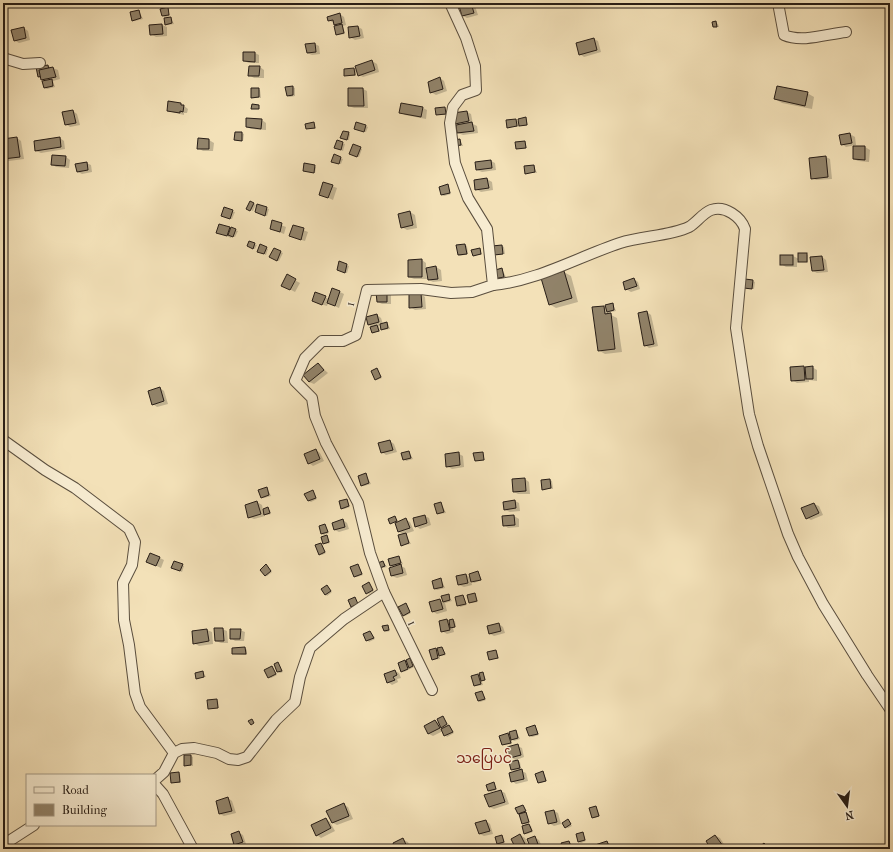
<svg xmlns="http://www.w3.org/2000/svg" width="893" height="852" font-family="'IM FELL French Canon','Noto Sans Myanmar',serif">
<style>
.shadow{fill:#0003}
.building{fill:#91836a;stroke:#271d16}
.lines{fill:none;stroke-linecap:round;stroke-linejoin:round}
.street-casing{stroke:#5a4e3e;stroke-width:12}
.street{stroke:#f7ecd1;stroke-width:10}
.labels{text-anchor:middle;stroke-width:3;stroke-linejoin:round;paint-order:stroke}
.street-label{font-size:12px;fill:#271d16;stroke:#f7ecd1}
.quarter-label{font-size:14px;fill:#7a1f14;stroke:#f7ecd1}
</style>
<rect width="100%" height="100%" fill="#f3e1b8"/>
<filter id="stains"><feTurbulence type="fractalNoise" baseFrequency=".005" numOctaves="4"/><feColorMatrix values="0 0 0 0 .2 0 0 0 0 .09 0 0 0 0 .02 0 0 0 .5 -.17"/></filter>
<radialGradient id="worn" r=".72"><stop offset=".6" stop-color="#630" stop-opacity="0"/><stop offset="1" stop-color="#630" stop-opacity=".3"/></radialGradient>
<g class="shadow">
<path d="M390,3H405L394,6Z"/>
<path d="M471,3L475,6L478,15L467,18L463,16Z"/>
<path d="M167,8L170,16L165,17L163,16Z"/>
<path d="M139,11L143,19L135,21L133,20Z"/>
<path d="M340,14L344,17L346,25L343,26L345,34L338,35L337,34L338,26L329,20Z"/>
<path d="M171,18L174,24L168,25L166,24Z"/>
<path d="M716,23L718,24L719,27H714Z"/>
<path d="M162,25L167,27V36L156,37L151,34L150,26Z"/>
<path d="M358,27L362,29L364,38L355,40L350,37Z"/>
<path d="M24,28L28,31L30,40L19,43L14,40Z"/>
<path d="M594,39L598,41L601,52L584,57L580,54Z"/>
<path d="M315,44L319,46L320,54L312,55L307,53Z"/>
<path d="M255,53L259,55V63H249L244,61Z"/>
<path d="M372,61L377,64L379,72L363,77L359,75Z"/>
<path d="M48,66L58,70L60,79L53,81L55,87L47,89L45,88L46,82L39,77Z"/>
<path d="M260,67L264,70V78H254L249,75Z"/>
<path d="M354,69L356,70V76H345Z"/>
<path d="M440,78L444,81L447,91L436,95L431,92Z"/>
<path d="M293,87L295,88V96L290,97L288,96Z"/>
<path d="M258,89L260,90L261,98L252,97Z"/>
<path d="M363,89L367,91L368,108H354L349,106Z"/>
<path d="M807,93L814,97L812,109L782,103L775,99Z"/>
<path d="M184,106L188,109L187,113H184V115L168,111Z"/>
<path d="M423,108L427,110L426,119L405,115L400,112Z"/>
<path d="M444,108L447,115H437Z"/>
<path d="M73,111L77,114L80,125L70,127L66,124Z"/>
<path d="M467,112L471,114L473,124L477,126L478,133L463,135L458,133L460,125L456,123Z"/>
<path d="M526,118L528,125L522,126L518,124L519,127H508L516,120L519,122Z"/>
<path d="M262,120L266,123V130L251,129L247,127Z"/>
<path d="M313,123L316,129H307Z"/>
<path d="M366,126L368,127L366,132L357,129Z"/>
<path d="M242,133L244,134L243,141L235,140Z"/>
<path d="M348,133L350,134L349,140L343,139Z"/>
<path d="M850,134L855,137L856,145L846,147L842,144Z"/>
<path d="M17,138L21,141L24,159L9,161L4,159L3,140Z"/>
<path d="M60,138L64,141L65,149L41,153L36,151Z"/>
<path d="M199,140H209L214,143L213,151H203L198,148Z"/>
<path d="M460,140L463,146H456Z"/>
<path d="M337,142L345,144L343,151L335,148Z"/>
<path d="M525,142L527,148H517Z"/>
<path d="M854,147H865L870,150L869,162L858,161L854,159Z"/>
<path d="M360,148L362,149L359,157L352,154Z"/>
<path d="M334,156L343,159L341,164L334,162Z"/>
<path d="M66,157L70,160L69,168L56,167L52,164Z"/>
<path d="M826,157L830,159L832,179L816,180L812,178Z"/>
<path d="M491,161L495,163L496,170L482,172L477,170Z"/>
<path d="M86,163L91,165L92,172L82,174L78,172Z"/>
<path d="M314,166L316,167L315,173L304,171Z"/>
<path d="M534,166L537,173H526Z"/>
<path d="M487,179L492,182L493,190L481,192L476,189Z"/>
<path d="M448,185L451,194L444,196L442,195Z"/>
<path d="M332,186L337,188L333,200L320,194Z"/>
<path d="M250,202L256,205L253,211L247,208Z"/>
<path d="M258,206L269,209L267,216L258,213Z"/>
<path d="M225,209L235,212L232,219L224,217Z"/>
<path d="M410,212L415,215L417,228L407,230L402,227Z"/>
<path d="M273,222L286,227L284,234L271,229Z"/>
<path d="M294,226L308,232L305,241L295,238Z"/>
<path d="M229,228L238,231L235,237L232,236L231,238L217,232Z"/>
<path d="M249,242L257,245L255,249L250,247Z"/>
<path d="M465,245L467,246L468,254L460,256L458,255Z"/>
<path d="M261,246L268,249L266,255L260,252Z"/>
<path d="M502,246L504,247L505,254L495,255Z"/>
<path d="M274,249L283,253L279,261L270,257Z"/>
<path d="M480,249L482,255H474Z"/>
<path d="M806,254L808,255V262L797,260V267H786L781,264L793,256L799,259Z"/>
<path d="M822,257L826,260L828,272L817,273L813,271Z"/>
<path d="M422,260L426,263V269L436,267L441,270L442,281L433,282L429,280L428,273H426L427,279H414L409,277Z"/>
<path d="M340,263L349,266L347,273L340,271Z"/>
<path d="M502,269L506,277L497,280Z"/>
<path d="M564,272L571,276L578,302L556,308L549,304Z"/>
<path d="M287,276L300,283L295,292L282,285Z"/>
<path d="M634,279L638,282L640,289L631,292L626,289Z"/>
<path d="M753,281L755,282L754,289L746,288Z"/>
<path d="M340,292L344,294L339,308L328,303L327,306L317,303L325,297L329,299Z"/>
<path d="M386,292L391,295V304H382L378,302Z"/>
<path d="M421,294L425,297L426,309L415,310L410,307Z"/>
<path d="M613,304L616,311L611,312V315L617,318L622,352L605,354L598,350L604,307L607,309Z"/>
<path d="M647,312L651,315L658,346L649,348L645,345Z"/>
<path d="M377,315L381,318L383,324H388L390,329L384,330L381,325L379,326L380,332H372L373,327L369,325Z"/>
<path d="M318,364L328,373L314,384L309,382Z"/>
<path d="M804,367H812L817,370V381L809,380V382L797,383L792,380Z"/>
<path d="M377,369L382,378L377,380L375,379Z"/>
<path d="M160,388L164,391L168,404L157,407L153,404Z"/>
<path d="M390,441L394,444L397,452L386,455L382,452Z"/>
<path d="M316,450L320,453L324,461L313,466L309,463Z"/>
<path d="M409,452L413,459L406,461L402,454Z"/>
<path d="M482,453L485,460H475Z"/>
<path d="M459,454L463,456L464,467L452,469L447,466Z"/>
<path d="M366,475L371,484L364,486L362,485Z"/>
<path d="M525,479L529,482L530,494H518L514,492Z"/>
<path d="M550,480L552,481L553,489H543Z"/>
<path d="M267,488L271,496L264,498L262,497Z"/>
<path d="M313,491L317,499L311,502L309,501Z"/>
<path d="M347,500L350,507L344,509L342,508Z"/>
<path d="M515,501L519,503L520,511L510,512L505,510Z"/>
<path d="M257,502L262,505L263,510H270L271,514L267,515L264,513L265,516L254,519L249,517Z"/>
<path d="M441,503L446,513L439,514L437,513Z"/>
<path d="M814,504L819,506L823,515L811,520L807,518Z"/>
<path d="M425,516L429,518L431,525L420,529L416,526Z"/>
<path d="M514,516L519,519V527L508,528L504,525Z"/>
<path d="M395,517L398,522L406,520L410,522L414,531L405,534L411,544L402,545L404,534L399,532L396,523H391Z"/>
<path d="M343,520L347,523L349,529L339,532L335,530Z"/>
<path d="M325,525L329,533L324,535L322,534Z"/>
<path d="M327,536L330,543L326,544L324,543Z"/>
<path d="M321,544L326,553L322,555L320,554Z"/>
<path d="M399,557L403,564L399,565L405,568L407,575L397,578L392,576L390,568L394,567L391,565Z"/>
<path d="M160,558L164,560L161,568L148,562Z"/>
<path d="M383,562L387,567L378,569Z"/>
<path d="M182,565L184,566L182,572L174,569Z"/>
<path d="M358,565L363,575L357,577L355,576Z"/>
<path d="M268,567L272,572L267,576L265,575Z"/>
<path d="M478,572L482,580L474,583L471,581L472,585L464,587L459,585L466,575L471,578Z"/>
<path d="M441,579L445,588L437,590L435,589Z"/>
<path d="M369,584L374,591L369,594L367,593Z"/>
<path d="M327,586L332,592L327,596L322,589Z"/>
<path d="M475,594L478,602L472,603L470,602Z"/>
<path d="M448,596L452,601L445,603L447,611L437,614L432,611L440,600L444,602L442,597Z"/>
<path d="M463,596L467,605L460,607L456,598Z"/>
<path d="M406,604L411,613L405,616L403,615Z"/>
<path d="M447,620L455,621L456,627L453,628L454,632L447,634L442,631Z"/>
<path d="M406,623L410,628L407,630L403,625Z"/>
<path d="M499,624L503,627L505,633L494,636L489,633Z"/>
<path d="M387,626L390,631L386,632L384,631Z"/>
<path d="M222,629L227,631L228,643H221L216,641Z"/>
<path d="M207,630L212,632L213,644L199,646L194,643L193,632Z"/>
<path d="M240,630L245,632L244,641H235L231,638Z"/>
<path d="M370,632L375,639L369,642L364,635Z"/>
<path d="M245,648L247,650V655L233,654Z"/>
<path d="M442,648L446,655L442,656L439,654L440,659L433,660L436,649L439,651L438,649Z"/>
<path d="M496,651L499,659H489Z"/>
<path d="M410,659L414,667L404,672L399,664Z"/>
<path d="M278,663L283,672L280,673L278,672Z"/>
<path d="M272,667L277,675L271,678L269,677Z"/>
<path d="M395,671L399,673L401,678L397,679L398,682L392,685L388,682Z"/>
<path d="M203,672L206,677L197,678Z"/>
<path d="M483,673L486,680L481,679L483,685L477,686L475,685L478,675L481,677Z"/>
<path d="M482,692L486,700L480,702L478,701Z"/>
<path d="M216,700L218,701L219,708H209Z"/>
<path d="M443,717L454,733L447,737L443,731L433,736L429,734L425,727L435,721L440,723Z"/>
<path d="M535,726L539,735L532,737L530,736Z"/>
<path d="M516,731L520,739L514,741L511,738L512,744L502,745L508,734L512,737Z"/>
<path d="M517,746L522,748L524,757L516,760L520,762L521,769L520,770L526,773L528,781L516,784L512,781L516,772L512,770L511,763L517,761L511,757Z"/>
<path d="M191,756L193,757V766H187L185,765Z"/>
<path d="M543,772L547,781L541,783L539,782Z"/>
<path d="M179,773L180,774L181,783L172,782Z"/>
<path d="M494,783L497,790L491,792L489,791Z"/>
<path d="M501,791L505,793L509,804L494,809L489,807Z"/>
<path d="M228,798L232,801L236,813L224,816L220,814Z"/>
<path d="M344,805L348,807L353,819L337,825L333,823L328,811Z"/>
<path d="M523,806L530,823L527,824L531,826L533,832L527,834L525,833L527,826L523,823L516,809Z"/>
<path d="M596,807L600,816L595,818L593,817Z"/>
<path d="M554,811L558,813L561,824L554,826L549,823Z"/>
<path d="M326,819L330,822L335,831L321,838L317,835Z"/>
<path d="M568,820L572,826L568,828L566,827Z"/>
<path d="M486,821L490,824L493,834L484,836L480,834L477,824Z"/>
<path d="M239,833L243,835L246,844L240,847L235,844Z"/>
<path d="M583,833L586,841L581,843L579,842Z"/>
<path d="M520,835L525,838L529,846L534,837L539,840L543,849H532L531,846L524,849L516,848Z"/>
<path d="M502,836L505,843L500,844L498,843Z"/>
<path d="M716,836L720,838L727,849H713Z"/>
<path d="M403,840L408,842L411,849H397Z"/>
<path d="M607,842L611,845L613,849H598Z"/>
</g>
<g class="building">
<path d="M471,3L474,13L462,16L459,6Z"/>
<path d="M168,7L169,15L162,16L160,9Z"/>
<path d="M139,10L141,18L132,21L130,12Z"/>
<path d="M340,13L342,23L334,25L333,20L328,21L327,17Z"/>
<path d="M171,17L172,23L165,25L164,18Z"/>
<path d="M716,21L717,27H713L712,22Z"/>
<path d="M162,24L163,34L150,35L149,25Z"/>
<path d="M342,24L344,33L336,35L334,26Z"/>
<path d="M358,26L360,36L349,38L348,27Z"/>
<path d="M24,27L26,38L14,41L11,30Z"/>
<path d="M594,38L597,50L579,55L576,43Z"/>
<path d="M315,43L316,52L307,53L305,44Z"/>
<path d="M243,52H255V62L243,61Z"/>
<path d="M372,60L375,70L358,76L355,66Z"/>
<path d="M48,65L50,75L38,77L36,67Z"/>
<path d="M249,66H260L259,76H248Z"/>
<path d="M53,67L56,77L41,80L39,70Z"/>
<path d="M354,68L355,75L344,76V69Z"/>
<path d="M440,77L443,89L430,93L428,82Z"/>
<path d="M52,79L53,86L44,88L42,81Z"/>
<path d="M293,86V95L287,96L285,87Z"/>
<path d="M777,86L808,92L805,106L774,99Z"/>
<path d="M251,88H259V97L251,98Z"/>
<path d="M348,88H363L364,106H348Z"/>
<path d="M168,101L181,103V105H184L183,112L180,111V113L167,111Z"/>
<path d="M401,103L423,107L421,117L399,113Z"/>
<path d="M252,104L259,105V109H251Z"/>
<path d="M445,107L446,114L436,115L435,108Z"/>
<path d="M73,110L76,123L65,125L62,112Z"/>
<path d="M467,111L469,121L455,124L453,113Z"/>
<path d="M526,117L527,125L519,126L518,119Z"/>
<path d="M246,118L262,119L261,129L246,127Z"/>
<path d="M516,119L517,126L507,128L506,120Z"/>
<path d="M314,122L315,128L306,129L305,124Z"/>
<path d="M356,122L366,125L364,132L354,129Z"/>
<path d="M472,122L474,131L457,133L456,125Z"/>
<path d="M343,131L349,132L347,140L340,138Z"/>
<path d="M235,132H242V141L234,140Z"/>
<path d="M850,133L852,143L841,145L839,135Z"/>
<path d="M17,137L20,157L3,159V139Z"/>
<path d="M60,137L61,147L35,151L34,141Z"/>
<path d="M198,138L209,139V149H197Z"/>
<path d="M460,139L461,145L455,146L454,140Z"/>
<path d="M337,140L343,142L341,150L334,148Z"/>
<path d="M525,141L526,148L516,149L515,142Z"/>
<path d="M353,144L361,147L357,157L349,154Z"/>
<path d="M853,146H865V160L853,159Z"/>
<path d="M334,154L341,157L339,164L331,162Z"/>
<path d="M52,155L66,156L65,166L51,165Z"/>
<path d="M826,156L828,177L811,179L809,158Z"/>
<path d="M491,160L492,168L476,170L475,162Z"/>
<path d="M87,162L88,170L77,172L75,164Z"/>
<path d="M304,163L315,165L314,173L303,171Z"/>
<path d="M534,165L535,172L525,174L524,166Z"/>
<path d="M487,178L489,188L475,190L474,180Z"/>
<path d="M323,182L333,185L328,198L319,195Z"/>
<path d="M448,184L450,193L441,195L439,187Z"/>
<path d="M250,201L254,203L250,211L246,209Z"/>
<path d="M257,204L267,207L265,216L255,212Z"/>
<path d="M224,207L233,210L230,219L221,216Z"/>
<path d="M410,211L413,225L401,228L398,214Z"/>
<path d="M272,220L282,223L280,232L270,229Z"/>
<path d="M219,224L230,227L227,236L216,233Z"/>
<path d="M293,225L304,228L301,240L289,236Z"/>
<path d="M231,227L236,229L233,237L228,235Z"/>
<path d="M249,241L255,243L253,249L247,246Z"/>
<path d="M260,244L267,247L264,254L257,252Z"/>
<path d="M465,244L467,254L458,255L456,245Z"/>
<path d="M502,245L503,254L494,255L492,246Z"/>
<path d="M274,248L281,251L277,261L269,257Z"/>
<path d="M480,248L481,254L473,256L471,250Z"/>
<rect x="798" y="253" width="9" height="9"/>
<rect x="780" y="255" width="13" height="10"/>
<path d="M822,256L824,270L812,271L810,257Z"/>
<path d="M422,259V277H408V260Z"/>
<path d="M339,261L347,264L345,273L337,270Z"/>
<path d="M436,266L438,279L428,280L426,268Z"/>
<path d="M502,268L504,277L494,279L492,271Z"/>
<path d="M564,271L572,298L549,305L541,278Z"/>
<path d="M287,274L296,279L290,290L281,286Z"/>
<path d="M634,278L637,286L625,290L623,282Z"/>
<path d="M745,279L753,280L752,289L744,288Z"/>
<path d="M332,288L340,291L335,306L327,303Z"/>
<path d="M387,291V302H377L376,292Z"/>
<path d="M315,292L326,296L322,305L312,301Z"/>
<path d="M421,293L422,307L409,308V294Z"/>
<path d="M613,303L614,310L607,312L605,305Z"/>
<path d="M604,306L605,314L611,313L615,349L598,351L592,307Z"/>
<path d="M647,311L654,344L644,346L638,313Z"/>
<path d="M377,314L379,322L368,325L366,317Z"/>
<path d="M387,322L388,328L381,330L380,324Z"/>
<path d="M377,325L379,331L372,333L370,327Z"/>
<path d="M318,363L324,370L309,382L303,375Z"/>
<path d="M804,366L805,380L791,381L790,367Z"/>
<path d="M813,366V379H806L805,367Z"/>
<path d="M377,368L381,377L375,380L371,371Z"/>
<path d="M160,387L164,401L152,405L148,391Z"/>
<path d="M390,440L393,450L381,453L378,443Z"/>
<path d="M316,449L320,459L308,464L304,454Z"/>
<path d="M409,451L411,458L403,460L401,453Z"/>
<path d="M459,452L460,465L446,467L445,454Z"/>
<path d="M483,452L484,460L475,461L473,453Z"/>
<path d="M366,473L369,483L361,486L358,476Z"/>
<path d="M525,478L526,491L513,492L512,479Z"/>
<path d="M550,479L551,488L542,490L541,480Z"/>
<path d="M267,487L269,495L261,498L258,490Z"/>
<path d="M313,490L316,498L308,501L304,494Z"/>
<path d="M347,499L349,506L341,509L339,501Z"/>
<path d="M515,500L516,508L504,510L503,502Z"/>
<path d="M257,501L261,514L248,518L245,505Z"/>
<path d="M441,502L444,512L437,514L434,504Z"/>
<path d="M814,503L819,513L806,519L801,508Z"/>
<path d="M268,507L270,513L264,515L263,509Z"/>
<path d="M425,515L427,523L415,527L413,518Z"/>
<path d="M514,515L515,525L503,526L502,516Z"/>
<path d="M395,516L397,521L390,524L388,519Z"/>
<path d="M406,518L410,528L398,532L395,523Z"/>
<path d="M343,519L345,527L334,530L332,523Z"/>
<path d="M325,524L328,532L321,534L319,526Z"/>
<path d="M406,533L409,543L401,546L398,535Z"/>
<path d="M327,535L329,542L323,544L321,537Z"/>
<path d="M321,543L325,552L319,555L315,545Z"/>
<path d="M150,553L160,557L156,566L146,562Z"/>
<path d="M399,556L401,563L390,566L388,559Z"/>
<path d="M174,561L183,564L180,571L171,568Z"/>
<path d="M383,561L385,566L377,569L375,564Z"/>
<path d="M266,564L271,571L265,576L260,570Z"/>
<path d="M358,564L362,574L354,577L350,567Z"/>
<path d="M401,564L403,573L391,576L389,568Z"/>
<path d="M478,571L481,580L471,582L469,574Z"/>
<path d="M466,574L468,583L458,585L456,576Z"/>
<path d="M441,578L443,587L434,589L432,581Z"/>
<path d="M369,582L373,590L366,594L362,586Z"/>
<path d="M327,585L331,591L325,595L321,589Z"/>
<path d="M475,593L477,601L469,603L467,595Z"/>
<path d="M449,594L450,600L443,602L441,596Z"/>
<path d="M463,595L466,604L457,606L455,597Z"/>
<path d="M355,597L358,604L351,607L348,600Z"/>
<path d="M440,599L443,609L432,612L429,602Z"/>
<path d="M406,603L410,612L403,616L398,607Z"/>
<path d="M447,619L450,630L441,632L439,621Z"/>
<path d="M453,619L455,627L450,628L449,620Z"/>
<path d="M499,623L501,631L489,634L487,626Z"/>
<path d="M388,625L389,630L384,631L382,626Z"/>
<path d="M214,628H223L224,641H215Z"/>
<path d="M207,629L209,641L193,644L192,631Z"/>
<path d="M230,629H241L240,639H230Z"/>
<path d="M370,631L374,638L366,641L363,634Z"/>
<path d="M245,647L246,654H232V648Z"/>
<path d="M442,647L445,654L439,656L437,648Z"/>
<path d="M436,648L438,658L432,660L429,650Z"/>
<path d="M496,650L498,658L489,660L487,652Z"/>
<path d="M410,658L413,666L409,668L406,660Z"/>
<path d="M405,660L408,669L401,672L398,663Z"/>
<path d="M278,662L282,671L277,672L274,664Z"/>
<path d="M272,666L276,674L268,678L264,670Z"/>
<path d="M395,670L397,675L393,677L395,680L387,683L384,674Z"/>
<path d="M203,671L204,677L196,679L195,673Z"/>
<path d="M483,672L485,680L481,681L479,673Z"/>
<path d="M478,674L481,684L474,686L471,676Z"/>
<path d="M482,691L485,699L478,701L475,693Z"/>
<path d="M217,699L218,708L208,709L207,700Z"/>
<path d="M443,716L447,724L441,728L437,719Z"/>
<path d="M252,719L254,723L251,725L248,721Z"/>
<path d="M435,720L440,728L428,734L424,726Z"/>
<path d="M449,725L453,732L444,736L441,729Z"/>
<path d="M535,725L538,734L529,736L526,728Z"/>
<path d="M516,730L518,738L511,740L509,732Z"/>
<path d="M508,733L511,743L502,745L499,736Z"/>
<path d="M518,744L521,755L510,758L507,747Z"/>
<path d="M184,755H191V765L184,766Z"/>
<path d="M518,760L520,768L511,770L509,762Z"/>
<path d="M522,769L524,779L511,782L509,773Z"/>
<path d="M543,771L546,781L538,783L535,774Z"/>
<path d="M179,772L180,782L171,783L170,773Z"/>
<path d="M494,782L496,789L488,791L486,785Z"/>
<path d="M501,790L505,802L489,807L484,795Z"/>
<path d="M228,797L232,811L219,814L216,801Z"/>
<path d="M344,803L349,816L332,823L326,811Z"/>
<path d="M523,805L526,811L518,814L515,808Z"/>
<path d="M596,806L599,816L592,818L589,808Z"/>
<path d="M554,810L557,822L548,824L545,812Z"/>
<path d="M526,812L529,822L522,824L519,814Z"/>
<path d="M326,818L331,828L316,836L311,825Z"/>
<path d="M568,819L571,824L565,828L562,823Z"/>
<path d="M486,820L490,831L479,834L475,823Z"/>
<path d="M529,824L532,831L524,834L522,826Z"/>
<path d="M239,831L243,842L234,845L231,834Z"/>
<path d="M583,832L585,840L578,842L576,834Z"/>
<path d="M520,834L525,844L516,849L511,839Z"/>
<path d="M502,835L504,842L497,844L495,837Z"/>
<path d="M715,835L723,846L718,849H711L706,841Z"/>
<path d="M535,836L539,847L531,849L527,839Z"/>
<path d="M403,838L408,849H395L393,843Z"/>
<path d="M569,841L572,849H564L561,843Z"/>
<path d="M607,841L610,849H597L595,845Z"/>
<path d="M764,843L769,849H758V848Z"/>
</g>
<g class="lines">
<defs>
<g id="street">
<path d="M778,3L784,35C802,43 827,34 846,32"/>
<path d="M3,58L23,64L40,63"/>
<path d="M493,285C537,281 578,257 620,243C641,236 670,236 689,227C696,223 703,213 711,210C725,205 741,217 745,229L736,328L749,414L758,446L788,534L798,557L823,604L867,675L890,709"/>
<path d="M3,440L45,470L75,488L129,529L135,542L132,565L123,583L124,620L129,645L135,693L140,707L174,753"/>
<path d="M432,690L384,592L370,553L358,503L326,443L315,416L312,398L295,381L305,358L322,341H343L356,335L367,290L421,289L451,293L472,292L493,285L487,229L468,198L455,163L450,123L453,107L462,95L476,90L475,66L466,38L450,3"/>
<path d="M155,780L164,772L174,753L182,749L194,748L217,753L229,759L238,760L247,757L276,720L295,702L300,677L310,648L344,619L384,592"/>
<path d="M155,785L163,794L193,849"/>
<path d="M3,845L34,825"/>
</g>
</defs>
<use href="#street" class="street-casing"/>
<use href="#street" class="street"/>
</g>
<g class="labels">
<g class="street-label">
<text transform="translate(350 304) rotate(-77)" y="4">1</text>
<text transform="translate(412 623) rotate(65)" y="4">1</text>
</g>
<g class="quarter-label">
<text x="484" y="763">သပြေပင်</text>
</g>
</g>
<rect width="893" height="852" fill="none" stroke="#f3e1b8" stroke-width="16"/>
<rect x="4" y="4" width="885" height="844" fill="none" stroke="#271d16" stroke-width="2"/>
<rect x="8" y="8" width="877" height="836" fill="none" stroke="#271d16"/>
<rect x="26" y="774" width="130" height="52" fill="#f7ecd1" stroke="#a49986"/>
<rect x="34" y="787" width="20" height="6" fill="#f7ecd1" stroke="#a49986"/>
<text x="62" y="794" font-size="12" fill="#271d16">Road</text>
<rect x="34" y="804" width="20" height="12" fill="#91836a" stroke="#a49986"/>
<text x="62" y="814" font-size="12" fill="#271d16">Building</text>
<g transform="translate(847 806) rotate(166)" stroke="#f7ecd1" stroke-width="3" paint-order="stroke">
<path d="M0-3L7 15L0 10L-7 15Z" fill="#271d16"/>
<text y="-6" font-size="11" font-weight="bold" text-anchor="middle" fill="#271d16">N</text>
</g>
<rect width="100%" height="100%" filter="url(#stains)"/>
<rect width="100%" height="100%" fill="url(#worn)"/>
</svg>
